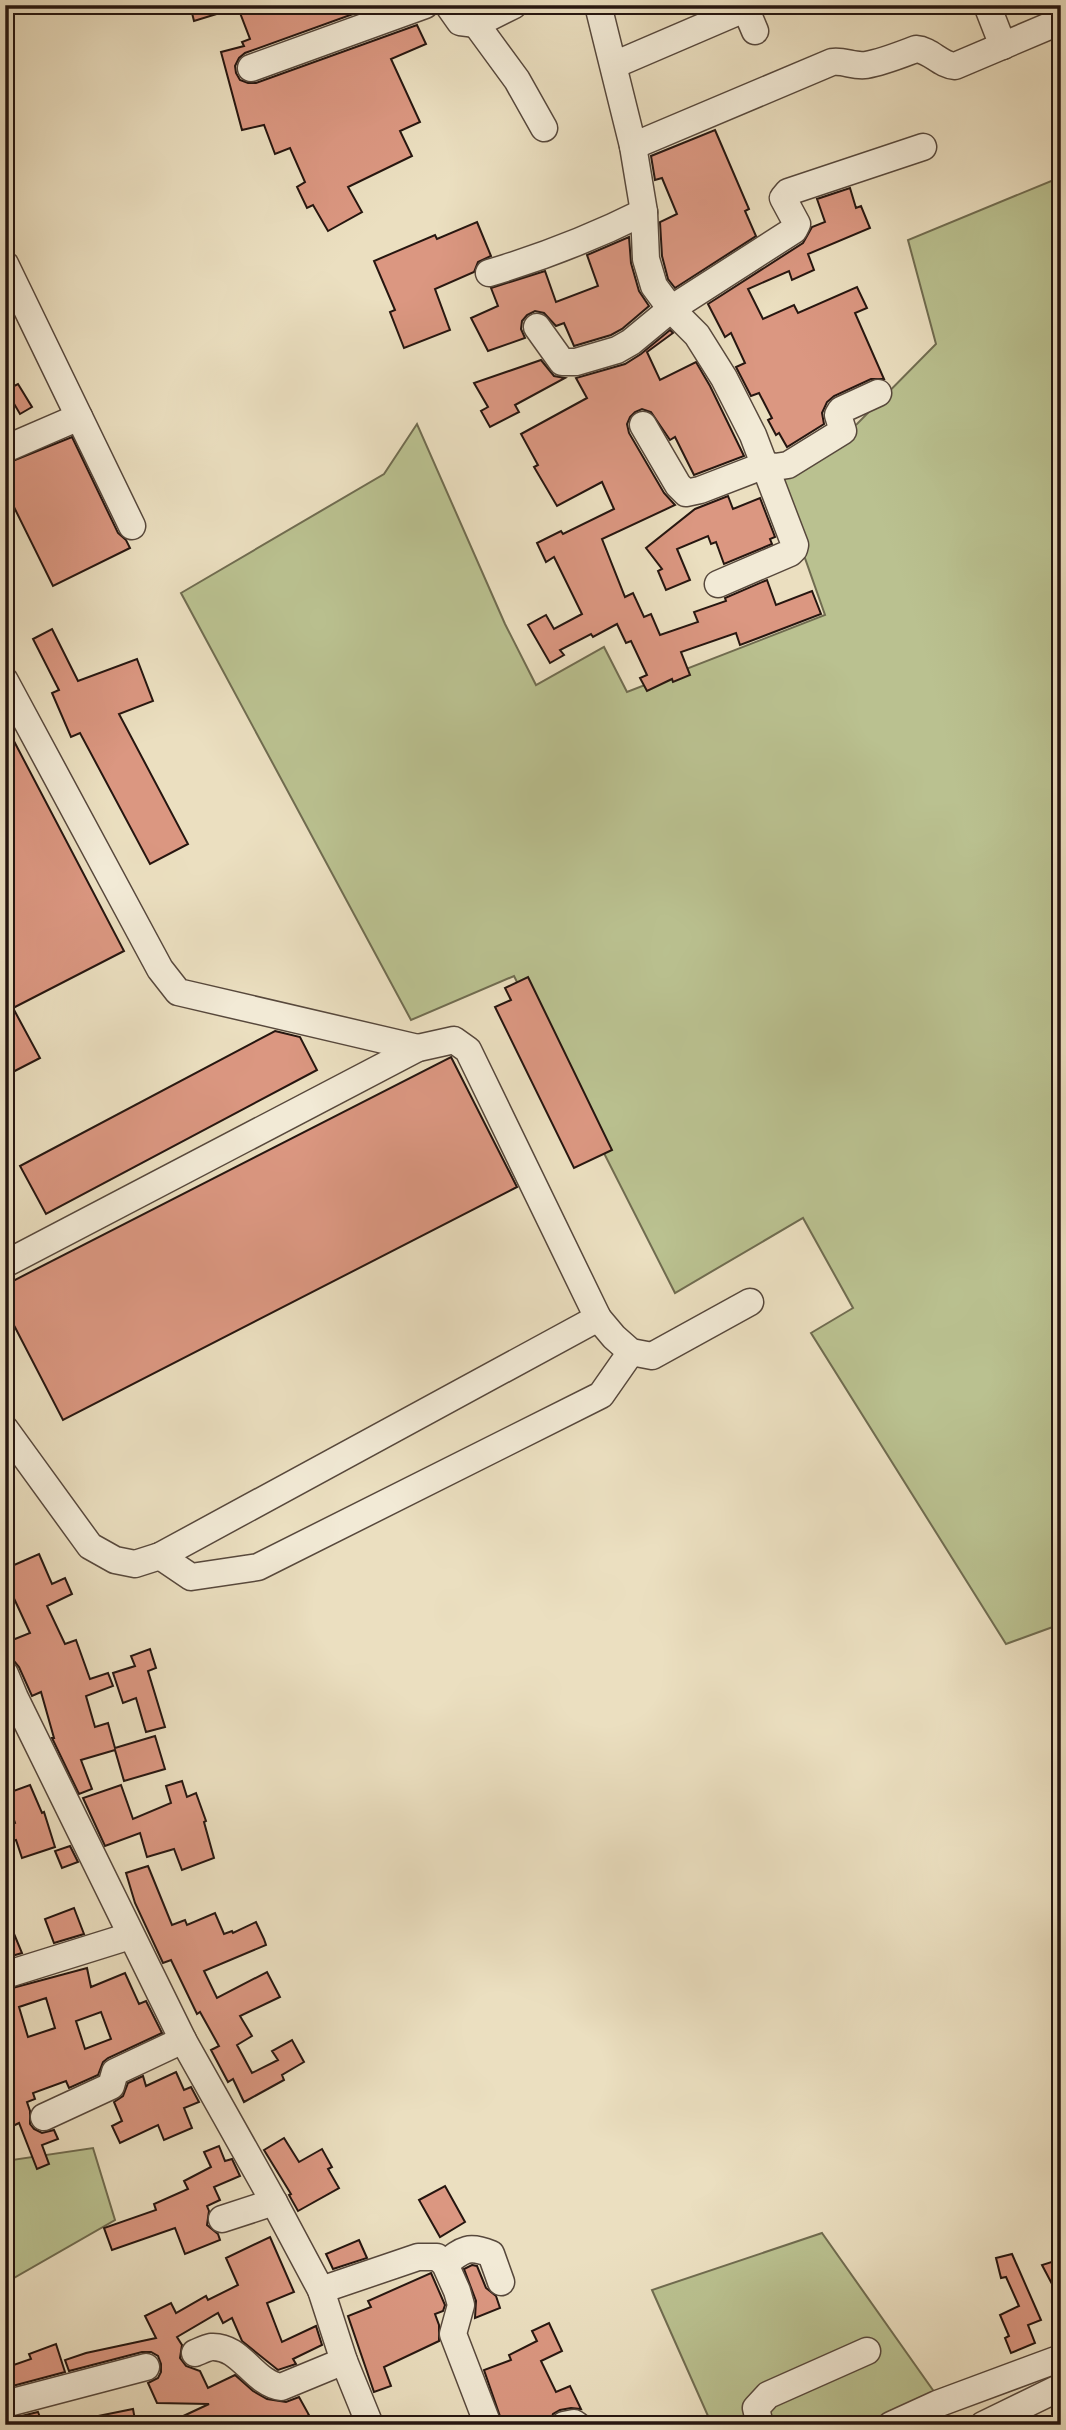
<svg xmlns="http://www.w3.org/2000/svg" width="1066" height="2430" font-family="'IM FELL DW Pica',serif">
<style>
.green{fill:#bac190;stroke:#706c50;stroke-width:2}
.building{fill:#db9781;stroke:#261610;stroke-width:2;fill-rule:evenodd}
.lines{fill:none;stroke-linecap:round;stroke-linejoin:round}
.minor-casing{stroke:#57483c;stroke-width:29}
.minor{stroke:#f2ead6;stroke-width:26}
</style>
<rect width="100%" height="100%" fill="#ebdfc0"/>
<filter id="stains"><feTurbulence type="fractalNoise" baseFrequency=".00286" numOctaves="4"/><feColorMatrix values="0 0 0 0 .2 0 0 0 0 .09 0 0 0 0 .02 0 0 0 .5 -.17"/></filter>
<radialGradient id="worn" r=".72"><stop offset=".6" stop-color="#630" stop-opacity="0"/><stop offset="1" stop-color="#630" stop-opacity=".3"/></radialGradient>
<g class="green">
<path d="M1061,177V1624L1006,1644L811,1333L853,1308L803,1218L675,1293L514,976L411,1020L181,593L384,474L417,424L505,624L536,685L604,647L627,692L825,615L776,476L857,424L936,344L908,240Z"/>
<path d="M93,2148L115,2220L5,2283V2161Z"/>
<path d="M822,2233L935,2393L860,2425H712L652,2290Z"/>
</g>
<g class="building">
<path d="M190,5H233V9L194,21Z"/>
<path d="M237,5H378L245,53L239,58L235,66L236,73L240,80L248,83H256L417,25L426,44L391,59L420,122L400,131L412,156L348,187L362,212L328,231L313,205L307,208L297,187L305,182L290,148L275,154L264,125L242,130L221,52L244,46L242,42L250,39Z"/>
<path d="M715,130L749,209L745,211L756,236L675,288L668,279L662,256L660,222L677,214L662,178L655,180L651,156Z"/>
<path d="M850,188L856,208L861,206L870,228L808,254L814,270L792,280L789,271L748,289L763,319L794,305L798,313L857,287L867,308L855,313L884,379H871L834,396L827,402L822,413L824,424L787,447L779,433L776,435L768,420L772,418L759,393L751,396L736,367L745,363L731,333L725,337L708,304L803,243L812,227L825,222L817,199Z"/>
<path d="M477,222L491,256L478,262L474,272L435,289L450,330L404,348L390,312L395,310L374,261L435,235L437,239Z"/>
<path d="M629,237L631,263L639,291L649,306L622,329L611,335L574,346L564,323L556,326L544,313L535,311L527,315L522,321L521,329L525,338L488,351L471,318L498,306L491,288L545,271L556,302L598,286L587,255Z"/>
<path d="M670,330L673,333L647,352L660,380L696,362L710,386L744,456L694,475L675,437L670,440L651,412L642,409L635,412L630,417L627,424L629,433L664,493L675,505L602,539L625,597L633,593L644,617L651,614L660,635L698,622L694,612L726,601L725,598L767,580L776,605L812,591L821,614L740,645L736,633L681,652L690,675L673,682L672,679L647,691L640,678L647,675L631,641L626,643L617,624L593,637L591,634L560,650L564,655L550,663L528,625L546,615L554,629L582,614L554,557L546,562L537,543L561,531L563,534L614,509L602,482L557,506L534,467L538,465L521,434L587,398L576,378L625,364L641,354Z"/>
<path d="M541,360L554,376L565,378L515,405L519,412L490,427L481,411L488,407L474,383Z"/>
<path d="M18,384L32,407L20,414L6,390Z"/>
<path d="M72,437L118,533L126,540L130,548L53,586L9,497L5,498V464Z"/>
<path d="M728,496L733,509L760,498L775,537L770,539L772,544L724,564L716,542L711,544L708,536L677,549L690,580L666,590L658,571L662,569L646,548L695,509Z"/>
<path d="M52,629L78,681L137,659L153,701L119,714L188,844L150,864L80,733L71,737L52,693L59,690L33,639Z"/>
<path d="M5,724L124,951L13,1008L40,1058L5,1076Z"/>
<path d="M528,977L612,1150L574,1168L495,1007L511,1000L505,988Z"/>
<path d="M275,1031L300,1037L317,1070L46,1214L20,1166Z"/>
<path d="M451,1057L517,1187L63,1420L5,1308V1285Z"/>
<path d="M39,1554L52,1584L65,1578L72,1594L47,1606L65,1644L76,1640L90,1679L108,1673L113,1686L86,1696L95,1727L108,1723L115,1748L155,1736L165,1769L124,1781L115,1750L81,1760L92,1789L79,1794L52,1738H54L41,1692L32,1696L19,1667L14,1661L5,1659V1643L30,1633L5,1579V1569Z"/>
<path d="M150,1649L156,1668L148,1671L165,1727L146,1732L136,1698L123,1703L113,1673L135,1666L131,1656Z"/>
<path d="M182,1781L187,1797L196,1793L206,1821L204,1822L214,1858L182,1870L174,1849L147,1857L140,1833L105,1846L83,1798L121,1785L133,1819L171,1803L166,1786Z"/>
<path d="M30,1785L42,1813L44,1812L55,1847L22,1858L16,1840L8,1842L5,1833V1827L15,1823L5,1794Z"/>
<path d="M70,1846L78,1862L62,1868L55,1851Z"/>
<path d="M148,1866L172,1925L185,1920L187,1925L215,1913L224,1934L232,1931L233,1933L256,1922L264,1939L266,1945L204,1971L217,1998L267,1972L280,1997L240,2016L252,2036L237,2045L252,2073L278,2060L272,2051L292,2040L304,2062L282,2075L284,2080L244,2102L233,2079L228,2082L211,2050L219,2046L200,2012L197,2014L171,1960L163,1963L135,1903L126,1873Z"/>
<path d="M74,1908L84,1934L54,1943L45,1919Z"/>
<path d="M5,1912L22,1953L5,1958Z"/>
<path d="M87,1968L91,1987L125,1973L139,2004L146,2001L162,2033L108,2058L103,2062L98,2075L69,2088L66,2081L33,2093L35,2099L27,2102L30,2111V2124L34,2129L42,2133L54,2130L58,2139L42,2145L49,2164L37,2169L19,2123L5,2130V1990ZM46,1998L55,2028L28,2037L19,2007ZM101,2012L111,2039L85,2049L76,2021Z"/>
<path d="M176,2072L184,2090L191,2087L199,2102L184,2108L192,2128L164,2140L158,2125L120,2143L112,2126L122,2121L114,2102L123,2096L128,2083L143,2076L146,2086Z"/>
<path d="M284,2138L299,2162L322,2149L332,2167L328,2169L339,2188L298,2211L289,2195L291,2194L264,2150Z"/>
<path d="M219,2146L225,2161L232,2159L240,2176L214,2187L220,2200L207,2206L209,2211L207,2225L218,2234L220,2240L185,2254L175,2228L112,2250L104,2228L156,2210L154,2204L188,2189L184,2181L211,2167L204,2152Z"/>
<path d="M445,2186L465,2222L440,2237L419,2200Z"/>
<path d="M270,2237L294,2292L267,2303L282,2342L316,2326L322,2345L293,2359L296,2364L278,2370L242,2341L232,2318L223,2323L218,2313L177,2337L182,2345L180,2358L186,2366L200,2371L208,2388L235,2375L253,2391L267,2399L286,2402L299,2397L309,2415L292,2424L290,2420L281,2425H164L209,2404L157,2403L148,2383L158,2378L161,2372V2364L158,2356L151,2352H142L69,2371L65,2360L86,2353L156,2338L145,2316L171,2303L176,2313L206,2296L208,2300L238,2285L226,2258Z"/>
<path d="M359,2240L367,2258L333,2269L326,2254Z"/>
<path d="M1012,2254L1041,2320L1028,2325L1035,2343L1011,2353L1005,2338L1009,2336L1000,2315L1019,2306L1006,2277L1001,2278L996,2258Z"/>
<path d="M1061,2259V2301L1042,2265Z"/>
<path d="M472,2265L477,2266L486,2288L496,2296L500,2308L475,2318L476,2301L464,2269Z"/>
<path d="M431,2273L445,2305L443,2311L435,2314L439,2325V2341L384,2367L391,2386L374,2392L348,2316L371,2307L368,2301Z"/>
<path d="M549,2323L562,2351L541,2361L556,2392L570,2386L581,2409L571,2408L560,2410L553,2414L549,2425H545L542,2418L521,2425H503L484,2370L511,2360L509,2355L537,2341L532,2331Z"/>
<path d="M56,2344L65,2372L5,2388V2368L31,2359L29,2354Z"/>
<path d="M133,2409L136,2425H89L88,2418Z"/>
<path d="M38,2412L43,2425H5V2420Z"/>
</g>
<g class="lines">
<defs>
<g id="minor">
<path d="M448,5L460,22L476,24L514,5"/>
<path d="M598,5L633,146L644,212L646,259L654,286L671,309L697,335L724,378L753,435L795,545L794,549L790,553L718,584"/>
<path d="M987,5L1003,46"/>
<path d="M476,24L517,80L544,128"/>
<path d="M614,65L742,10L747,12L755,31"/>
<path d="M251,68L425,5"/>
<path d="M633,146L832,62C844,60 854,67 866,65C883,62 900,55 916,49C931,50 940,65 955,66L1061,21"/>
<path d="M5,264L132,526"/>
<path d="M489,273C543,257 594,237 644,212"/>
<path d="M537,327L562,362H576L617,350L631,342L671,309L794,230L797,224L783,198L788,192L923,147"/>
<path d="M643,425L678,485L686,493L700,490L765,465L775,467L788,465L843,431L838,415L841,410L878,393"/>
<path d="M5,449L79,417"/>
<path d="M5,681L160,969L178,992L418,1048"/>
<path d="M5,1264L418,1048L454,1040L468,1050L598,1318L614,1337L631,1352L652,1356L750,1302"/>
<path d="M5,1429L90,1546L115,1560L135,1564L160,1556L598,1318"/>
<path d="M160,1556L191,1577L258,1567L601,1395L631,1352"/>
<path d="M5,1674L15,1698L183,2040L274,2202L321,2290L344,2361L370,2425"/>
<path d="M5,1975L130,1936"/>
<path d="M44,2117L111,2086L115,2072L183,2040"/>
<path d="M222,2219L274,2202"/>
<path d="M445,2264C463,2249 469,2245 491,2254L501,2282"/>
<path d="M321,2290L418,2257H437L445,2264L457,2291L461,2305L453,2334L488,2425"/>
<path d="M195,2353C200,2351 206,2348 211,2347C241,2345 253,2383 281,2387L344,2361"/>
<path d="M5,2404L146,2367"/>
<path d="M564,2425L574,2423L577,2425"/>
<path d="M760,2425L756,2408L768,2395L867,2351"/>
<path d="M891,2425L937,2404L1061,2358"/>
<path d="M983,2425L1061,2387"/>
</g>
</defs>
<use href="#minor" class="minor-casing"/>
<use href="#minor" class="minor"/>
</g>
<rect width="1066" height="2430" fill="none" stroke="#ebdfc0" stroke-width="28"/>
<rect x="7" y="7" width="1052" height="2416" fill="none" stroke="#261610" stroke-width="3.5"/>
<rect x="14" y="14" width="1038" height="2402" fill="none" stroke="#261610" stroke-width="2"/>
<rect width="100%" height="100%" filter="url(#stains)"/>
<rect width="100%" height="100%" fill="url(#worn)"/>
</svg>
